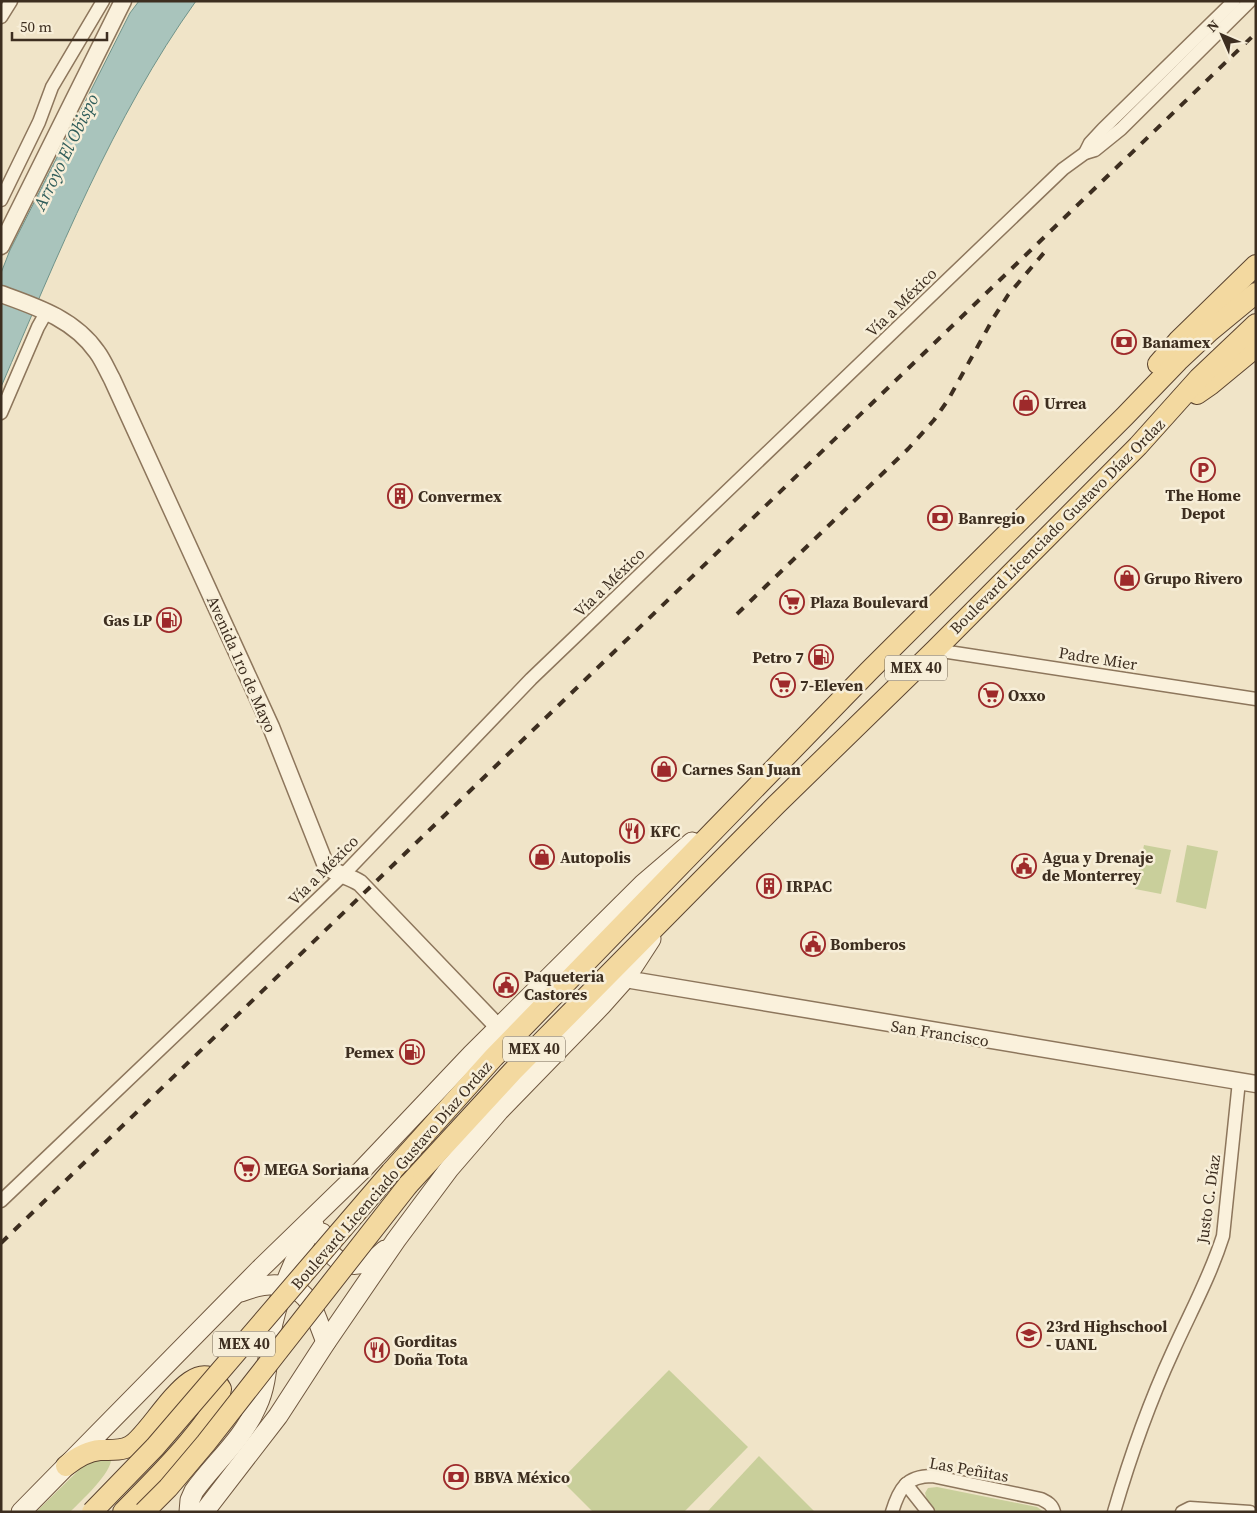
<svg xmlns="http://www.w3.org/2000/svg" width="1257" height="1513" font-family="'Source Serif 4',serif">
<style>
.green{fill:#c9cf9b}
.water{fill:#a9c4bc;stroke:#6f938a}
.lines{fill:none;stroke-linecap:round;stroke-linejoin:round}
.minor-casing{stroke:#8d765c;stroke-width:15}
.tertiary-casing{stroke:#8d765c;stroke-width:19}
.secondary-casing{stroke:#6f573f;stroke-width:21}
.primary-casing{stroke:#5b4430;stroke-width:22}
.minor{stroke:#faf1dc;stroke-width:12}
.tertiary{stroke:#faf1dc;stroke-width:16}
.secondary{stroke:#faf1dc;stroke-width:19}
.primary{stroke:#f3d9a0;stroke-width:20}
.rail{stroke:#3d2e20;stroke-width:4;stroke-dasharray:9 9;stroke-linecap:butt}
.primary-bridge-casing{stroke:#5b4430;stroke-width:22;stroke-linecap:butt}
.primary-bridge{stroke:#f3d9a0;stroke-width:20}
.labels{text-anchor:middle;stroke-width:5;stroke-linejoin:round;paint-order:stroke}
.shield{fill:#f7eed8;stroke:#756857;stroke-width:1}
.shield-label{font-size:15px;font-weight:bold;fill:#3d2e20}
.street-label{font-size:16px;fill:#3d2e20;stroke:#f7eed8}
.poi-label{font-size:16px;font-weight:bold;fill:#3d2e20;stroke:#f7eed8;text-anchor:start}
.water-label{font-size:18px;font-style:italic;fill:#2f5d5a;stroke:#f7eed8}
</style>
<rect width="100%" height="100%" fill="#f0e4c8"/>
<g class="green">
<path d="M1144,845L1171,850L1161,894L1135,889Z"/>
<path d="M1187,845L1218,851L1206,909L1176,902Z"/>
<path d="M669,1370L748,1447L684,1512H593L561,1480Z"/>
<path d="M759,1456L815,1512H707Z"/>
<path d="M111,1458C113,1472 80,1502 70,1512H36L83,1466L92,1461Z"/>
<path d="M937,1487L1037,1507L1044,1512H936L927,1500L925,1493L928,1488Z"/>
</g>
<path class="water" d="M139,1H196C113,117 57,257 1,387V273L10,250L130,13Z"/>
<g class="lines">
<defs>
<g id="minor">
<path d="M1,17L11,1"/>
<path d="M1085,153L1090,143L1103,129L1234,1"/>
<path d="M1,200L39,122L52,87L103,1"/>
<path d="M1,413L38,327L47,311"/>
<path d="M935,650L1256,699"/>
<path d="M1,1201L343,875L531,679L1063,169L1085,153L1095,150L1121,129L1250,1"/>
<path d="M906,1484L928,1512"/>
<path d="M892,1512C899,1489 906,1476 932,1476L1041,1499C1047,1502 1052,1504 1054,1512"/>
<path d="M1114,1512C1130,1457 1149,1403 1173,1351C1190,1313 1210,1277 1223,1236L1239,1081"/>
<path d="M1182,1512L1190,1508L1250,1512"/>
</g>
<g id="tertiary">
<path d="M1,246L123,1"/>
<path d="M1,294C37,307 74,319 97,352C103,360 107,370 112,379L271,727L326,866C336,874 349,876 360,883L499,1028"/>
<path d="M625,979L1256,1084"/>
</g>
<g id="secondary">
<path d="M322,1233C329,1268 361,1274 385,1250"/>
<path d="M241,1292C264,1283 296,1278 311,1305C317,1317 321,1330 326,1342"/>
<path d="M21,1512L260,1269L361,1171L471,1055L643,884L692,842"/>
<path d="M189,1512L190,1500L194,1491C215,1462 243,1439 257,1406C269,1381 267,1350 273,1323C281,1289 296,1255 314,1225"/>
<path d="M204,1512L278,1416L326,1342L396,1240L449,1169L499,1111L601,1006L625,979L651,939"/>
</g>
<g id="primary">
<path d="M1158,364L1178,341L1256,265"/>
<path d="M1197,394L1210,385L1256,347"/>
<path d="M391,1172L494,1057L869,671L1125,416L1178,361L1210,331L1256,293"/>
<path d="M408,1185L513,1071L776,805L935,650L1138,446L1199,378L1256,324"/>
<path d="M66,1466C76,1458 87,1451 100,1450C111,1450 121,1451 130,1446C152,1435 196,1343 221,1389C218,1419 146,1488 123,1512"/>
</g>
</defs>
<use href="#minor" class="minor-casing"/>
<use href="#tertiary" class="tertiary-casing"/>
<use href="#secondary" class="secondary-casing"/>
<use href="#primary" class="primary-casing"/>
<use href="#minor" class="minor"/>
<use href="#tertiary" class="tertiary"/>
<use href="#secondary" class="secondary"/>
<use href="#primary" class="primary"/>
<g class="rail">
<path d="M737,614L908,449L934,420L948,400L994,317L1008,295L1048,248"/>
<path d="M1,1243L1256,33"/>
</g>
<defs>
<g id="primary-bridge">
<path d="M92,1512L155,1447L391,1172"/>
<path d="M144,1512L168,1488L206,1443L408,1185"/>
</g>
</defs>
<use href="#primary-bridge" class="primary-bridge-casing"/>
<use href="#primary-bridge" class="primary-bridge"/>
</g>
<defs>
<symbol id="bank-ring" viewBox="-11 -11 22 22"><circle r="9.5" fill="#f7eed8" stroke="#9e2a2b" stroke-width="1.5"/><path d="M-6-4H6V4H-6ZM0-2.3a2.3 2.3 0 1 0 0 4.6a2.3 2.3 0 1 0 0-4.6Z" fill="#9e2a2b"/></symbol>
<symbol id="shop-ring" viewBox="-11 -11 22 22"><circle r="9.5" fill="#f7eed8" stroke="#9e2a2b" stroke-width="1.5"/><path d="M-5-2.5h2.3a2.7 3.5 0 0 1 5.4 0H5L5.5 6h-11ZM-1.5-2.5h3a1.5 2.3 0 0 0-3 0Z" fill="#9e2a2b"/></symbol>
<symbol id="parking-ring" viewBox="-11 -11 22 22"><circle r="9.5" fill="#f7eed8" stroke="#9e2a2b" stroke-width="1.5"/><path d="M-3.5-5.5H1a3.5 3.5 0 0 1 0 7H-1V5.5H-3.5ZM-1-3.4V-.6H.8a1.4 1.4 0 0 0 0-2.8Z" fill="#9e2a2b"/></symbol>
<symbol id="building-ring" viewBox="-11 -11 22 22"><circle r="9.5" fill="#f7eed8" stroke="#9e2a2b" stroke-width="1.5"/><path d="M-4-6H4V6H1V3H-1V6H-4ZM-2.5-4.3h1.7v1.8h-1.7ZM.8-4.3h1.7v1.8H.8ZM-2.5-1h1.7V.8h-1.7ZM.8-1h1.7V.8H.8Z" fill="#9e2a2b"/></symbol>
<symbol id="supermarket-ring" viewBox="-11 -11 22 22"><circle r="9.5" fill="#f7eed8" stroke="#9e2a2b" stroke-width="1.5"/><path d="M-6-5.5h2.5l.6 2H6L4.5 2H-2.5L-4.4-4H-6ZM-1.5 3.2a1.3 1.3 0 1 0 .1 0ZM3 3.2a1.3 1.3 0 1 0 .1 0Z" fill="#9e2a2b"/></symbol>
<symbol id="fuel-ring" viewBox="-11 -11 22 22"><circle r="9.5" fill="#f7eed8" stroke="#9e2a2b" stroke-width="1.5"/><path d="M-5.5-6h7V0h2V4h1.3V-2.5L3-4.5l.8-.8L6-3V5H2.5V1h-1V6h-7ZM-4.2-4.7v3.2H.2V-4.7Z" fill="#9e2a2b"/></symbol>
<symbol id="restaurant-ring" viewBox="-11 -11 22 22"><circle r="9.5" fill="#f7eed8" stroke="#9e2a2b" stroke-width="1.5"/><path d="M-5-6h1v4h1v-4h1v4h1v-4h1v5L-1.5 .5V6h-2V.5L-5-1ZM5-6V6H3V1.5H1.5Q1.5-4 5-6Z" fill="#9e2a2b"/></symbol>
<symbol id="civic-ring" viewBox="-11 -11 22 22"><circle r="9.5" fill="#f7eed8" stroke="#9e2a2b" stroke-width="1.5"/><path d="M-.6-6.5H3V-4.5H.6V-3L4-1V1h2V6H-6V1h2V-1L-.6-3ZM-1.2 2.5V6h2.4V2.5Z" fill="#9e2a2b"/></symbol>
<symbol id="school-ring" viewBox="-11 -11 22 22"><circle r="9.5" fill="#f7eed8" stroke="#9e2a2b" stroke-width="1.5"/><path d="M0-5L7-2L0 1L-7-2ZM-4 1L0 2.5L4 1V4Q0 6-4 4Z" fill="#9e2a2b"/></symbol>
</defs>
<g fill-rule="evenodd">
<use href="#bank-ring" x="1110" y="328" width="28" height="28"/>
<use href="#shop-ring" x="1012" y="389" width="28" height="28"/>
<use href="#parking-ring" x="1189" y="456" width="28" height="28"/>
<use href="#building-ring" x="386" y="482" width="28" height="28"/>
<use href="#bank-ring" x="926" y="504" width="28" height="28"/>
<use href="#shop-ring" x="1113" y="564" width="28" height="28"/>
<use href="#supermarket-ring" x="778" y="588" width="28" height="28"/>
<use href="#fuel-ring" x="155" y="606" width="28" height="28"/>
<use href="#fuel-ring" x="807" y="643" width="28" height="28"/>
<use href="#supermarket-ring" x="769" y="671" width="28" height="28"/>
<use href="#supermarket-ring" x="977" y="681" width="28" height="28"/>
<use href="#shop-ring" x="650" y="755" width="28" height="28"/>
<use href="#restaurant-ring" x="618" y="817" width="28" height="28"/>
<use href="#shop-ring" x="528" y="843" width="28" height="28"/>
<use href="#civic-ring" x="1010" y="852" width="28" height="28"/>
<use href="#building-ring" x="755" y="872" width="28" height="28"/>
<use href="#civic-ring" x="799" y="930" width="28" height="28"/>
<use href="#civic-ring" x="492" y="971" width="28" height="28"/>
<use href="#fuel-ring" x="398" y="1038" width="28" height="28"/>
<use href="#supermarket-ring" x="233" y="1155" width="28" height="28"/>
<use href="#school-ring" x="1015" y="1321" width="28" height="28"/>
<use href="#restaurant-ring" x="363" y="1336" width="28" height="28"/>
<use href="#bank-ring" x="442" y="1463" width="28" height="28"/>
</g>
<g class="labels">
<g class="shield">
<rect x="885" y="655.5" width="62" height="25" rx="4"/>
<rect x="503" y="1036.5" width="62" height="25" rx="4"/>
<rect x="213" y="1331.5" width="62" height="25" rx="4"/>
</g>
<g class="shield-label">
<text x="916" y="673">MEX 40</text>
<text x="534" y="1054">MEX 40</text>
<text x="244" y="1349">MEX 40</text>
</g>
<g class="street-label">
<text transform="translate(901 302) rotate(-44)" y="6">Vía a México</text>
<text transform="translate(1057 526) rotate(-45)" y="6">Boulevard Licenciado Gustavo Díaz Ordaz</text>
<text transform="translate(609 582) rotate(-44)" y="6">Vía a México</text>
<text transform="translate(1098 658) rotate(9)" y="6">Padre Mier</text>
<text transform="translate(242 664) rotate(66)" y="6">Avenida 1ro de Mayo</text>
<text transform="translate(323 870) rotate(-45)" y="6">Vía a México</text>
<text transform="translate(940 1033) rotate(9)" y="6">San Francisco</text>
<text transform="translate(391 1175) rotate(-49)" y="6">Boulevard Licenciado Gustavo Díaz Ordaz</text>
<text transform="translate(1208 1199) rotate(-82)" y="6">Justo C. Díaz</text>
<text transform="translate(969 1469) rotate(10)" y="6">Las Peñitas</text>
</g>
<g class="poi-label">
<text x="1142" y="348">Banamex</text>
<text x="1044" y="409">Urrea</text>
<text x="1203" y="501" text-anchor="middle">The Home<tspan x="1203" dy="18">Depot</tspan></text>
<text x="418" y="502">Convermex</text>
<text x="958" y="524">Banregio</text>
<text x="1144" y="584">Grupo Rivero</text>
<text x="810" y="608">Plaza Boulevard</text>
<text x="152" y="626" text-anchor="end">Gas LP</text>
<text x="804" y="663" text-anchor="end">Petro 7</text>
<text x="800" y="691">7-Eleven</text>
<text x="1008" y="701">Oxxo</text>
<text x="682" y="775">Carnes San Juan</text>
<text x="650" y="837">KFC</text>
<text x="560" y="863">Autopolis</text>
<text x="1042" y="863">Agua y Drenaje<tspan x="1042" dy="18">de Monterrey</tspan></text>
<text x="786" y="892">IRPAC</text>
<text x="830" y="950">Bomberos</text>
<text x="524" y="982">Paqueteria<tspan x="524" dy="18">Castores</tspan></text>
<text x="394" y="1058" text-anchor="end">Pemex</text>
<text x="264" y="1175">MEGA Soriana</text>
<text x="1046" y="1332">23rd Highschool<tspan x="1046" dy="18">- UANL</tspan></text>
<text x="394" y="1347">Gorditas<tspan x="394" dy="18">Doña Tota</tspan></text>
<text x="474" y="1483">BBVA México</text>
</g>
<g class="water-label">
<text transform="translate(66 152) rotate(-64)" y="6">Arroyo El Obispo</text>
</g>
</g>
<rect width="1257" height="1513" fill="none" stroke="#3d2e20" stroke-width="5"/>
<g transform="translate(1222 35) rotate(315)" stroke="#f7eed8" stroke-width="4" paint-order="stroke">
<path d="M0-4L9 19L0 12L-9 19Z" fill="#3d2e20"/>
<text y="-8" font-size="14" font-weight="bold" text-anchor="middle" fill="#3d2e20">N</text>
</g>
<path d="M12 32v8h95v-8" fill="none" stroke="#3d2e20" stroke-width="2.5"/>
<text x="20" y="32" font-size="15" fill="#3d2e20" stroke="#f7eed8" stroke-width="4" paint-order="stroke">50 m</text>
</svg>
